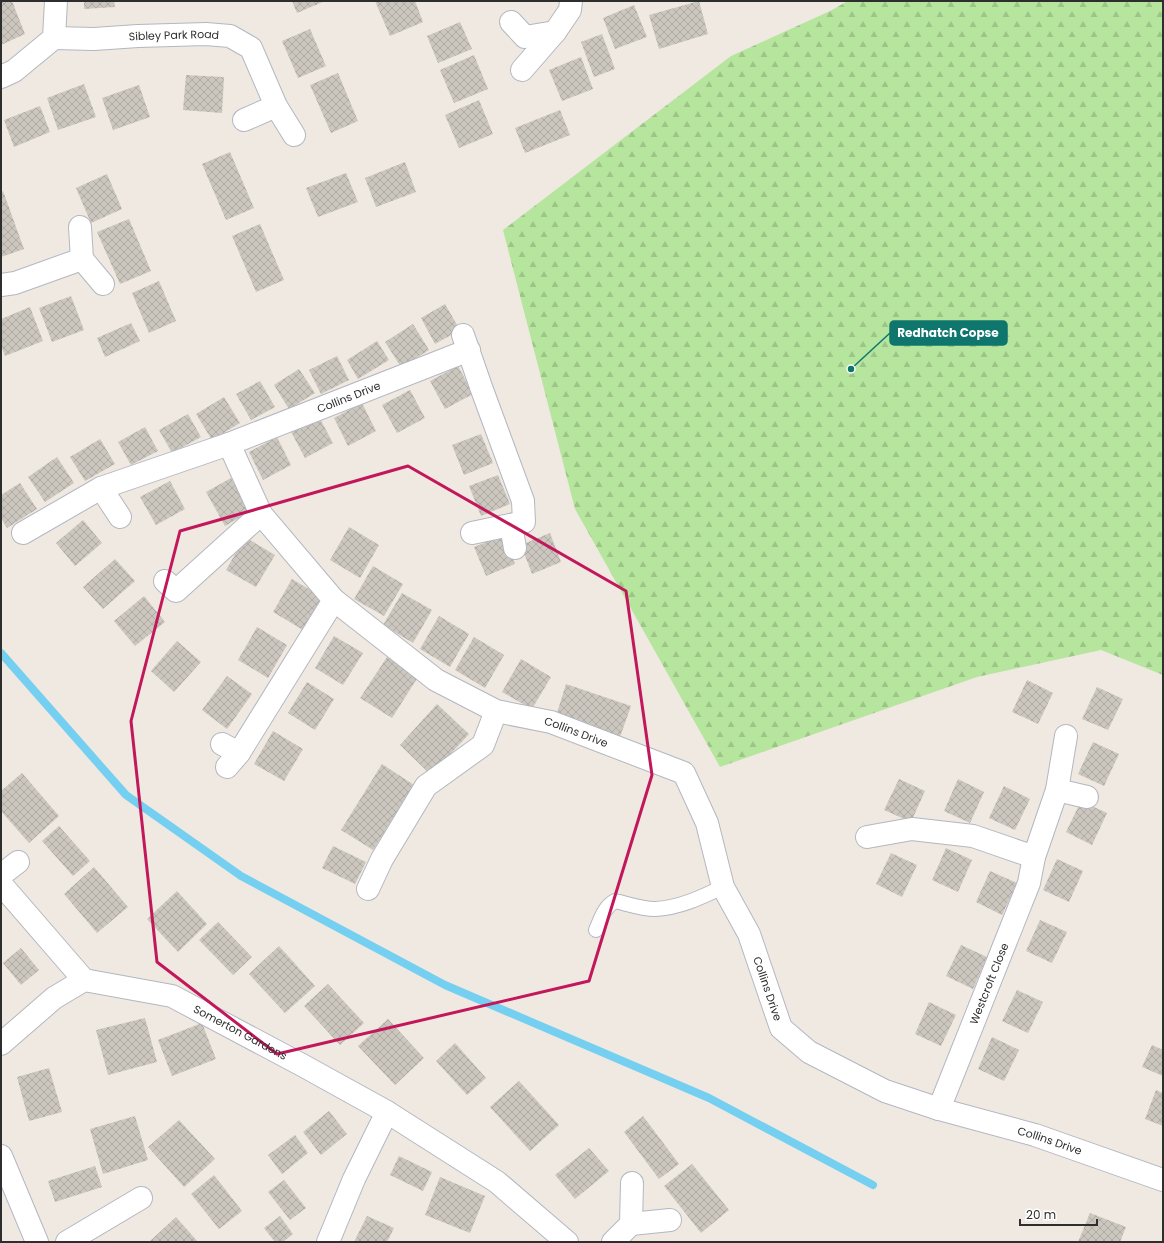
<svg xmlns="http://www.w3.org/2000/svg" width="1164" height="1243" font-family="Poppins,sans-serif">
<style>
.forest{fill:url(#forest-firs)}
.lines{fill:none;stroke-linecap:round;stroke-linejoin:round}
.stream{stroke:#75cff0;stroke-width:8}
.building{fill:url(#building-cross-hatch)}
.lane-casing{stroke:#b4b7c1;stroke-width:16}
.street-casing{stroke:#b4b7c1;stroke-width:24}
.lane{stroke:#fff;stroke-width:14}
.street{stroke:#fff;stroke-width:22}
.marked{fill:none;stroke:#c2185b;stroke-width:3;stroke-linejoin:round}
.labels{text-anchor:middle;stroke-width:3;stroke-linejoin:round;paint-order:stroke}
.street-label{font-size:11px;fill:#2e2e2e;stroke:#fff}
.leader{fill:none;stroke:#0f766e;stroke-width:1.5}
.callout-dot{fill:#0f766e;stroke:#fff;stroke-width:1.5}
.callout{fill:#0f766e;stroke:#0f766e;stroke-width:1.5}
.callout-label{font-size:12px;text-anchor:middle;font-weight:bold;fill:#fff}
</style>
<defs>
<pattern id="forest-firs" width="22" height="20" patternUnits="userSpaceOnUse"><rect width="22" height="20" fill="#b6e59e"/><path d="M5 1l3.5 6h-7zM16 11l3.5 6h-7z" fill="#9dc588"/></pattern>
<pattern id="building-cross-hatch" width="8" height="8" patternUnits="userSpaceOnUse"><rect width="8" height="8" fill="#cbc7bf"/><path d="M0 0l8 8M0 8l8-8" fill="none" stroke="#afaba4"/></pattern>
</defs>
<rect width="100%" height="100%" fill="#efe9e1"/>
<path class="forest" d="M848,1H1163V675L1101,650L977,677L720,767L575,509L503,230L731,56L830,11Z"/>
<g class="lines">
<path class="stream" d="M1,653L126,795L241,876L445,985L709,1098L873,1185"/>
</g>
<g class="building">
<path d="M1,1H12L25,34L1,45Z"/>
<path d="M84,1H114L115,7L84,9Z"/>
<path d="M292,1H325L297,13Z"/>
<path d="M375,1H415L423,22L390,36Z"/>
<path d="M699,1L708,34L659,49L649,15Z"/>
<path d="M634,5L647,37L615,49L603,18Z"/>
<path d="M460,22L472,49L438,63L427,36Z"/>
<path d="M310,29L326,66L298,78L282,41Z"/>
<path d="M602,34L615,69L594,77L581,42Z"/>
<path d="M474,55L488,89L454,103L440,70Z"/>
<path d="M581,57L593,89L562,101L549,70Z"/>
<path d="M338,73L358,121L331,133L310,85Z"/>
<path d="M186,75L224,77L222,113L183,110Z"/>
<path d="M84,84L96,117L58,130L47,98Z"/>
<path d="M139,85L150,117L113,130L102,98Z"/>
<path d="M479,100L493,134L459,148L445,115Z"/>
<path d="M40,106L50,132L14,147L4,120Z"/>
<path d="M560,110L570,135L525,153L515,128Z"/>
<path d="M230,152L254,208L226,220L202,164Z"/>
<path d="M405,162L416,192L376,207L365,178Z"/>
<path d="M346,173L358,202L318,217L306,188Z"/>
<path d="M107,174L122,209L91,223L76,188Z"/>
<path d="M3,191L24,249L1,257V192Z"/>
<path d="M129,219L151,271L120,284L97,232Z"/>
<path d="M260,224L284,280L256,292L232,236Z"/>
<path d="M159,281L176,321L149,333L132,293Z"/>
<path d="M71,296L84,330L52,342L39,308Z"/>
<path d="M445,304L460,330L435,344L421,318Z"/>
<path d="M30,307L43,341L5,356L1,345V319Z"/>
<path d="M131,323L140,341L105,357L97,338Z"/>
<path d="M413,324L429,350L401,367L385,342Z"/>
<path d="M377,341L389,360L358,379L347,360Z"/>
<path d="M337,356L349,380L321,394L309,370Z"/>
<path d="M458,366L473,394L445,409L430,381Z"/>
<path d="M299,369L315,393L289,409L274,385Z"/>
<path d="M260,381L275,407L251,420L236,394Z"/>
<path d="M410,390L425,418L397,433L382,405Z"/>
<path d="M224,397L240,423L212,440L196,414Z"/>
<path d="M362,403L376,431L348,446L334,418Z"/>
<path d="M188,414L201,437L172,453L159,430Z"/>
<path d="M318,415L333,443L305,458L290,430Z"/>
<path d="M145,427L158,451L131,465L118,442Z"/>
<path d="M481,434L493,463L464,475L452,445Z"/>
<path d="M277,437L291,465L263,480L249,452Z"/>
<path d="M100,439L115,464L85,481L70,457Z"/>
<path d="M57,457L74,483L45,502L28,477Z"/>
<path d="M498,475L510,504L481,516L469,486Z"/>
<path d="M231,478L249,512L225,526L206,492Z"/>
<path d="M170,481L185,509L156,525L140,497Z"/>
<path d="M20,483L37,509L7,528L1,518V495Z"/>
<path d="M83,520L102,543L75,566L56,543Z"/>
<path d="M349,527L379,545L360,578L330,560Z"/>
<path d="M550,533L561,562L532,574L521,545Z"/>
<path d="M504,535L515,564L486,576L474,547Z"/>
<path d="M245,537L275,555L256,587L226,570Z"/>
<path d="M115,559L135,581L103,609L83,587Z"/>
<path d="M373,566L403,584L384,616L354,599Z"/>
<path d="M292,579L322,597L303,630L273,612Z"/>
<path d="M402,593L432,610L413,643L383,625Z"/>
<path d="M144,596L165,622L135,646L114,621Z"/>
<path d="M439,616L469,634L450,667L420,649Z"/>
<path d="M257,627L287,645L268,678L238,660Z"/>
<path d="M334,636L363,653L343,685L315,668Z"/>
<path d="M474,637L504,655L485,688L455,670Z"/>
<path d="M177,641L201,662L174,692L151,671Z"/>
<path d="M387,657L418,677L392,718L360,698Z"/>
<path d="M521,659L551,677L532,709L502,692Z"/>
<path d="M227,676L252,694L227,729L202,710Z"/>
<path d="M1027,680L1053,693L1038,724L1012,712Z"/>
<path d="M307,682L334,699L315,730L288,713Z"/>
<path d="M566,684L631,706L620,737L556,716Z"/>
<path d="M1097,687L1123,699L1108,730L1082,719Z"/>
<path d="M437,704L469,734L431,775L400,745Z"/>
<path d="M273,731L303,749L284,781L254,764Z"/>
<path d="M1093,742L1119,754L1104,786L1078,774Z"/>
<path d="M382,764L414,785L373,850L341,830Z"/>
<path d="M22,773L59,816L29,843L1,811V791Z"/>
<path d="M899,779L925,791L911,822L884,810Z"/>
<path d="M958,779L984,792L970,823L944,811Z"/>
<path d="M1004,786L1030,799L1015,830L989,818Z"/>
<path d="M1081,801L1107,813L1092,845L1066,832Z"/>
<path d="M59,826L90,861L73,876L42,841Z"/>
<path d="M333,846L366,862L355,884L322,868Z"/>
<path d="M946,848L972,860L958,892L932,880Z"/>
<path d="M891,853L917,865L902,897L876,884Z"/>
<path d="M1057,859L1083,871L1069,902L1043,890Z"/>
<path d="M94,867L128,907L97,933L64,894Z"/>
<path d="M990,871L1017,883L1002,915L976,902Z"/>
<path d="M177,891L207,924L178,952L147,919Z"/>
<path d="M1040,920L1067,932L1052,963L1026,951Z"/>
<path d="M218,922L252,957L233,975L199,940Z"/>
<path d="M961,945L987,957L973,989L946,976Z"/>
<path d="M279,946L315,986L285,1013L249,974Z"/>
<path d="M21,948L39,970L21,985L3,963Z"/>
<path d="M328,984L364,1023L340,1045L304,1006Z"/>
<path d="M1017,990L1043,1002L1028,1033L1002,1021Z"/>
<path d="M929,1002L956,1015L941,1046L915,1034Z"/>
<path d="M145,1018L157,1062L108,1075L96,1030Z"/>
<path d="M388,1019L424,1058L395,1085L358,1046Z"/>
<path d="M202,1023L216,1059L172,1076L158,1040Z"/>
<path d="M992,1037L1019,1050L1004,1081L978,1069Z"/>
<path d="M455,1043L486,1078L467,1095L436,1061Z"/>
<path d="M1152,1045L1163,1050V1076L1142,1067Z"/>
<path d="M49,1068L62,1112L29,1121L17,1077Z"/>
<path d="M519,1081L559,1125L530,1151L490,1107Z"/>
<path d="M1156,1090L1163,1093V1126L1145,1119Z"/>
<path d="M329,1111L347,1134L321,1155L303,1132Z"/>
<path d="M135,1116L148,1160L103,1174L90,1129Z"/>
<path d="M643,1116L679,1164L659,1179L624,1132Z"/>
<path d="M179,1120L215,1159L184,1187L148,1147Z"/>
<path d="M295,1135L308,1153L282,1174L268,1155Z"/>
<path d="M589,1148L609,1171L575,1199L555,1175Z"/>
<path d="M399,1156L432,1172L423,1191L390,1175Z"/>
<path d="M692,1164L729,1210L701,1233L664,1186Z"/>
<path d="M95,1166L102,1187L55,1202L48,1181Z"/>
<path d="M214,1175L242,1211L219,1229L191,1194Z"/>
<path d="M440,1177L485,1196L470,1233L425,1215Z"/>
<path d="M284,1180L306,1208L290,1220L268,1192Z"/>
<path d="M1090,1213L1126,1227L1120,1242H1078Z"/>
<path d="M280,1216L293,1234L283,1242H275L264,1228Z"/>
<path d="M367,1216L394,1228L387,1242H354Z"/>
<path d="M176,1217L198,1242H149Z"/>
</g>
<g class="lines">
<defs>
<path id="lane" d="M596,930C601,919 604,907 615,901C628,904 642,909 655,909C679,908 702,897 723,887"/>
<g id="street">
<path d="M511,22L525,37L555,32"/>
<path id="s1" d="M54,38L94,39L138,36L206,34L230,36L251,48L276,106L294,135"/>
<path d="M522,70L555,32L570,10L571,1"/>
<path d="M1,77L14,71L54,38L56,1"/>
<path d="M244,120L276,106"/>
<path d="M80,227L82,259"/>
<path d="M1,285L15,283L82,259L103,284"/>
<path d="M463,335L481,387L523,501L524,522L472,533"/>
<path id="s2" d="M229,444L261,514L334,600L436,680L496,711L551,722L684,773L707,823L723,887L749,934L781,1028L809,1052L885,1091L939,1109L1035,1135L1163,1180"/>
<path d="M101,488L120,517"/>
<path d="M511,525L515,548"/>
<path id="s3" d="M23,533L101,488L229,444L469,350"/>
<path d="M165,581L176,591L261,514"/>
<path d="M222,744L239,753"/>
<path d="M227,767L239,753L334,600"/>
<path d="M1057,790L1087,797"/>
<path d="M867,837L912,829L973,836L1034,857"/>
<path d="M1,875L18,862"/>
<path d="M1,884L84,980"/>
<path d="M368,889L382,859L426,786L483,745L496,711"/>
<path id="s4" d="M1,1044L54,998L84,980L172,996L302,1065L387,1112L497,1182L567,1242"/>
<path id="s5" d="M939,1109L1029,883L1034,857L1057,790L1066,736"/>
<path d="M1,1156L37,1242"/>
<path d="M631,1224L670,1220"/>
<path d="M67,1242L141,1198"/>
<path d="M328,1242L354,1179L387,1112"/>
<path d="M613,1242L631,1224L632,1183"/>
</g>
</defs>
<use href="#lane" class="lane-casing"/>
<use href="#street" class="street-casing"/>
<use href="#lane" class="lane"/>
<use href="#street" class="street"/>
</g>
<path class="marked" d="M408,466L626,591L652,775L589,981L277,1054L157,962L131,721L180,531Z"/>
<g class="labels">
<g class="street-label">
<text dy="4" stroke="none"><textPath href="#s1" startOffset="120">Sibley Park Road</textPath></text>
<text dy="4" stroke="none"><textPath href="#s3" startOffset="354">Collins Drive</textPath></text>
<text dy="4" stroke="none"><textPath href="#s2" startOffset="470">Collins Drive</textPath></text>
<text dy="4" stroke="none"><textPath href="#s5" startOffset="135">Westcroft Close</textPath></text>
<text dy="4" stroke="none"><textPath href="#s2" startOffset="818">Collins Drive</textPath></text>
<text dy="4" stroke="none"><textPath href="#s4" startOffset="272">Somerton Gardens</textPath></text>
<text dy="4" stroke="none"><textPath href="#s2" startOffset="1154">Collins Drive</textPath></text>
</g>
</g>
<path class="leader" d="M851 369L890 333"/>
<circle class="callout-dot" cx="851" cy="369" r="4"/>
<rect class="callout" x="890" y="321" width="117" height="24" rx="4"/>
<g class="callout-label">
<text x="948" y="337">Redhatch Copse</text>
</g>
<rect width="1164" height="1243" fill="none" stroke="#2e2e2e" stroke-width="4"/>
<path d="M1020 1219v6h77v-6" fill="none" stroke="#2e2e2e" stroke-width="2"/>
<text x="1026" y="1219" font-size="12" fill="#2e2e2e" stroke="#ffffff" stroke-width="3" paint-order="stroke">20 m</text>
</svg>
